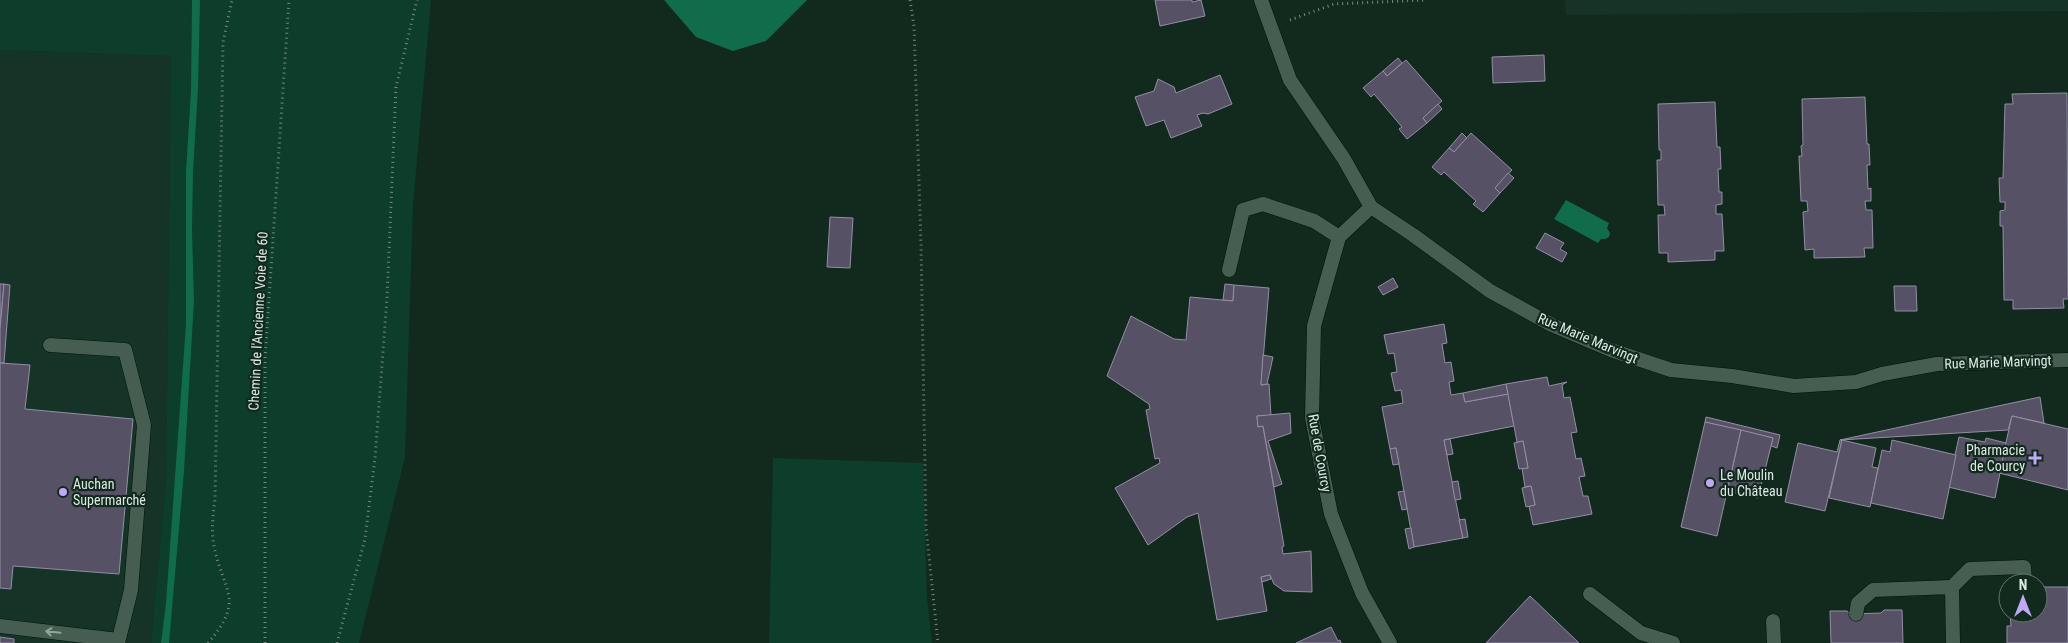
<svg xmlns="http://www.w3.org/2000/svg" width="2068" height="643" font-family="'Roboto Condensed',sans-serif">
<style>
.built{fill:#153427}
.green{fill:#0c3e2b}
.water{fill:#116c4b}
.building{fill:#575166;stroke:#948ea5}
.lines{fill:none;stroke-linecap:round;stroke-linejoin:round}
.service-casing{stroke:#001108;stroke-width:15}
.minor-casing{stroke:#001108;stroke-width:15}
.path{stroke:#75887f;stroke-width:3;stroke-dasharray:1 4;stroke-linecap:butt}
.service{stroke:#465e52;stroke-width:14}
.minor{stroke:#465e52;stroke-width:14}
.oneway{stroke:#91a49a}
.poi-dot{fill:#bfa9f4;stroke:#12291e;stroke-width:2}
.labels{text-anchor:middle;stroke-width:4.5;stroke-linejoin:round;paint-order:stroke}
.street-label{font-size:14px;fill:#dceae3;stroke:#12291e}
.poi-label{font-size:14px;fill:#dceae3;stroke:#12291e;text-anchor:start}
</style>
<rect width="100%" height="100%" fill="#12291e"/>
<g class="built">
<path d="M1565,0H2068V11L1566,15Z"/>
<path d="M0,50L171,56L166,481L151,643H0Z"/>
</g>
<g class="green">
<path d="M0,0H431L413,205L405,457L359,643H151L166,481L171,56L0,50Z"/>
<path d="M773,458L923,463L927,598L932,643H769Z"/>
</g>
<g class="water">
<path d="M192,0H200L198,89L193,171L192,229L194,300L184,471L169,643H161L166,603L186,324V171L191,91Z"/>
<path d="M664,0H807L766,41L733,51L696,37Z"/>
<path d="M1566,200L1609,223L1607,228L1610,233L1609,237L1605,239H1601L1598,243L1554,219Z"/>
</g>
<g class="building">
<path d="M1155,0H1192V2L1201,0L1205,16L1160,26Z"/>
<path d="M1544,55L1545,81L1493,83L1492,57Z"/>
<path d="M1398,58L1402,63L1387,76L1383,71Z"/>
<path d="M1406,60L1442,101L1423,118L1427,123L1407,139L1399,129L1402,127L1374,94L1371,97L1363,88L1383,71L1387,76Z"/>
<path d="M1220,75L1232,104L1208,114L1203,113L1197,115L1202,126L1171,138L1164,120L1146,126L1135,97L1154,91L1158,79L1174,87L1176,93Z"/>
<path d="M2067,93L2068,299H2063L2064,308L2013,309V300H2004L2003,226H2000V211L2005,210V202H2000L1999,178H2003L2005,104H2013L2012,94Z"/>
<path d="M1865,97L1867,144H1869L1870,165H1867L1868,189L1871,188V201H1865L1866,210H1872L1873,248H1864L1865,257L1814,258V249L1805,250L1803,212L1808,211L1807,201H1801L1799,156H1802L1801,146L1803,145L1802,99Z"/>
<path d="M1715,102L1717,147H1720L1721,169H1718L1719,192H1722V204L1716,205V214H1722L1724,251H1715V260L1668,262V253H1659L1658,215H1665L1664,205H1658L1657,160H1661V150H1659L1658,104Z"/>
<path d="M1438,104L1442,109L1427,123L1423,118Z"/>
<path d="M1462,133L1467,138L1454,152L1449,148Z"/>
<path d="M1471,133L1512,170L1495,188L1500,193L1483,212L1473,204L1476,201L1444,172L1441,175L1432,167L1449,148L1454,152Z"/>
<path d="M1508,173L1514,178L1500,193L1495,188Z"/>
<path d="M830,217L853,218L850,268L827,267Z"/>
<path d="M1545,233L1564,243L1560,249L1567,253L1562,262L1536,248Z"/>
<path d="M1393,278L1398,287L1383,295L1378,287Z"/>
<path d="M0,284H4L0,329Z"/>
<path d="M4,284L10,285L4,363H0V329Z"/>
<path d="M1225,284L1234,285L1233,301L1223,300Z"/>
<path d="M1234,285L1269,288L1261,385L1269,384L1271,416H1257L1258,427L1263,426L1284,546L1282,547L1283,554L1311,551L1312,592L1284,591L1274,584L1270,575L1261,577L1267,611L1217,620L1198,513L1187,517L1148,545L1115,488L1160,463L1159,458L1155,459L1146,410L1150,409L1149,404L1107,376L1131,316L1174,339L1186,340L1190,297L1233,301Z"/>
<path d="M1894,286H1916L1917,311H1895Z"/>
<path d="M1444,324L1447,343L1442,344L1445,363L1451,362L1454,381L1449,382L1451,395L1463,393L1465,402L1508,394L1514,426L1444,440L1463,538L1414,547L1396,448L1390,449L1382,407L1403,403L1401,390L1395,391L1391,373L1397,372L1394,353L1388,354L1384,335Z"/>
<path d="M1263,355L1273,357L1267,384L1261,385Z"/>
<path d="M0,363L30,365L25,409L133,419L119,574L13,566L11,589L0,588Z"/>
<path d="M1547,377L1549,386L1567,382L1562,385L1564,398L1570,397L1577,432L1571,433L1576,459L1581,458L1585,476L1579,477L1583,496H1588L1592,514L1533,525L1529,506L1535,505L1531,486L1525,487L1522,468H1528L1523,441L1517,442L1506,384Z"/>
<path d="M1506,384L1508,394L1465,402L1463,393Z"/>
<path d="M2040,397L2044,423L2012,416L2008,430L1840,440Z"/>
<path d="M1290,413L1291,433L1268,441L1282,484L1274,487L1263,426L1258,427L1257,416Z"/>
<path d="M2012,416L2068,429V490L1999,473Z"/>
<path d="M1706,417L1780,435L1777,448L1771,446L1773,438L1705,422Z"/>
<path d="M1705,422L1741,430L1717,536L1681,527Z"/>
<path d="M1741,430L1773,438L1762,482L1731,475Z"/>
<path d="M1959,437L1985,442L1986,438L2006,443L1995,498L1948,487Z"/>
<path d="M1450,439L1453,454L1447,455L1444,440Z"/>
<path d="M1840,440H1842L1825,511L1785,502L1798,443L1837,452Z"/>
<path d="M1842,440L1876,448L1872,467L1878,468L1870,507L1829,498Z"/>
<path d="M1892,440L1956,455L1943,519L1871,503L1882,450L1890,452Z"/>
<path d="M1523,441L1528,468L1519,469L1514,443Z"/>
<path d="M1396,448L1399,464L1393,465L1390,449Z"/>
<path d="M1731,475L1762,482L1758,498L1727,491Z"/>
<path d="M1458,481L1461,499L1455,500L1452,482Z"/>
<path d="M1531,486L1535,505L1526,507L1522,488Z"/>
<path d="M1404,491L1407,509L1402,510L1398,492Z"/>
<path d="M1465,519L1468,537L1463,538L1459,520Z"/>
<path d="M1411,528L1414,547L1409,549L1405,529Z"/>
<path d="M1270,575L1271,579L1262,582L1261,577Z"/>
<path d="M2038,587H2068V643H2007V626H2011L2010,613H2038Z"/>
<path d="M2006,588H2008V608H2007Z"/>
<path d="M1530,596L1579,643H1486Z"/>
<path d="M1884,610H1902L1903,643H1831L1830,611H1847L1850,614L1881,613Z"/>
<path d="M1331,627L1338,641L1340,640L1341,643H1296Z"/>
<path d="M0,637L14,639V643H0Z"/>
</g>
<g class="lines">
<defs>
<g id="service">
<path d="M1229,270L1243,210L1263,204L1314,221L1339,237"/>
<path d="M50,345L125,350L144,425L131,590L118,643"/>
<path d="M1952,587L1970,569L2024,567L2025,583"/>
<path d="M1590,594L1641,633L1673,643"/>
<path d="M1856,614L1858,603L1873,590L1952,587L1953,643"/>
<path d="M1773,621L1774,643"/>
<path d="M0,626L118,640"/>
</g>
<g id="minor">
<path d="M1261,0L1290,80L1344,159L1371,207L1413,235L1490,291L1552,325L1611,350L1671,370L1732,376L1794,386L1856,382L1882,374L1937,364L2068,360"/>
<path d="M1371,207L1339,237L1314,326L1312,418L1331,514L1362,593L1390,643"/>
</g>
</defs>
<use href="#service" class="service-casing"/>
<use href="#minor" class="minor-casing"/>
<g class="path">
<path d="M910,0L914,26L921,245L926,528L938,643"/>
<path d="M1290,20L1334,4L1426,0"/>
<path d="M208,643C246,599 223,592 214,546C211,531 213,514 215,499L223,42L232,0"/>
<path d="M265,643V359L289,0"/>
<path d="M337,643L365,539L375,458L387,298L396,87L417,0"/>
</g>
<use href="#service" class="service"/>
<use href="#minor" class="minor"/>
</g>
<defs><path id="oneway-shaft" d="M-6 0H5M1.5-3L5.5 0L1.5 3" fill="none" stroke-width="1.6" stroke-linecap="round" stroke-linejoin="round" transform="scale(1.25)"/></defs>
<use class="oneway" href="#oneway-shaft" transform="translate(53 632) rotate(-174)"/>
<g class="poi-dot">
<path d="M2032.5 450.5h5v5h5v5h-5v5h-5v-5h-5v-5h5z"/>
<circle cx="1710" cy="483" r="5"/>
<circle cx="63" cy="492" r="5"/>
</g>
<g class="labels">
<g class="street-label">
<text transform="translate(258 321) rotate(-87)" y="5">Chemin de l'Ancienne Voie de 60</text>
<text transform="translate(1588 338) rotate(23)" y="5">Rue Marie Marvingt</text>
<text transform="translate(1998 362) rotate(-2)" y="5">Rue Marie Marvingt</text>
<text transform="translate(1320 453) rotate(80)" y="5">Rue de Courcy</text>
</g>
<g class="poi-label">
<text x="2025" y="455" text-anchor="end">Pharmacie<tspan x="2025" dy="16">de Courcy</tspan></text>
<text x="1720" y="480">Le Moulin<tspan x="1720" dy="16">du Château</tspan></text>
<text x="73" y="489">Auchan<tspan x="73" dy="16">Supermarché</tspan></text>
</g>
</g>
<g transform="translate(2023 598)"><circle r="24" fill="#12291e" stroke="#63766d"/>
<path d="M0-4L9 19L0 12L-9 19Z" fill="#bfa9f4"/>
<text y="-8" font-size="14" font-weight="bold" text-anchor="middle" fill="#dceae3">N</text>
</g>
</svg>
